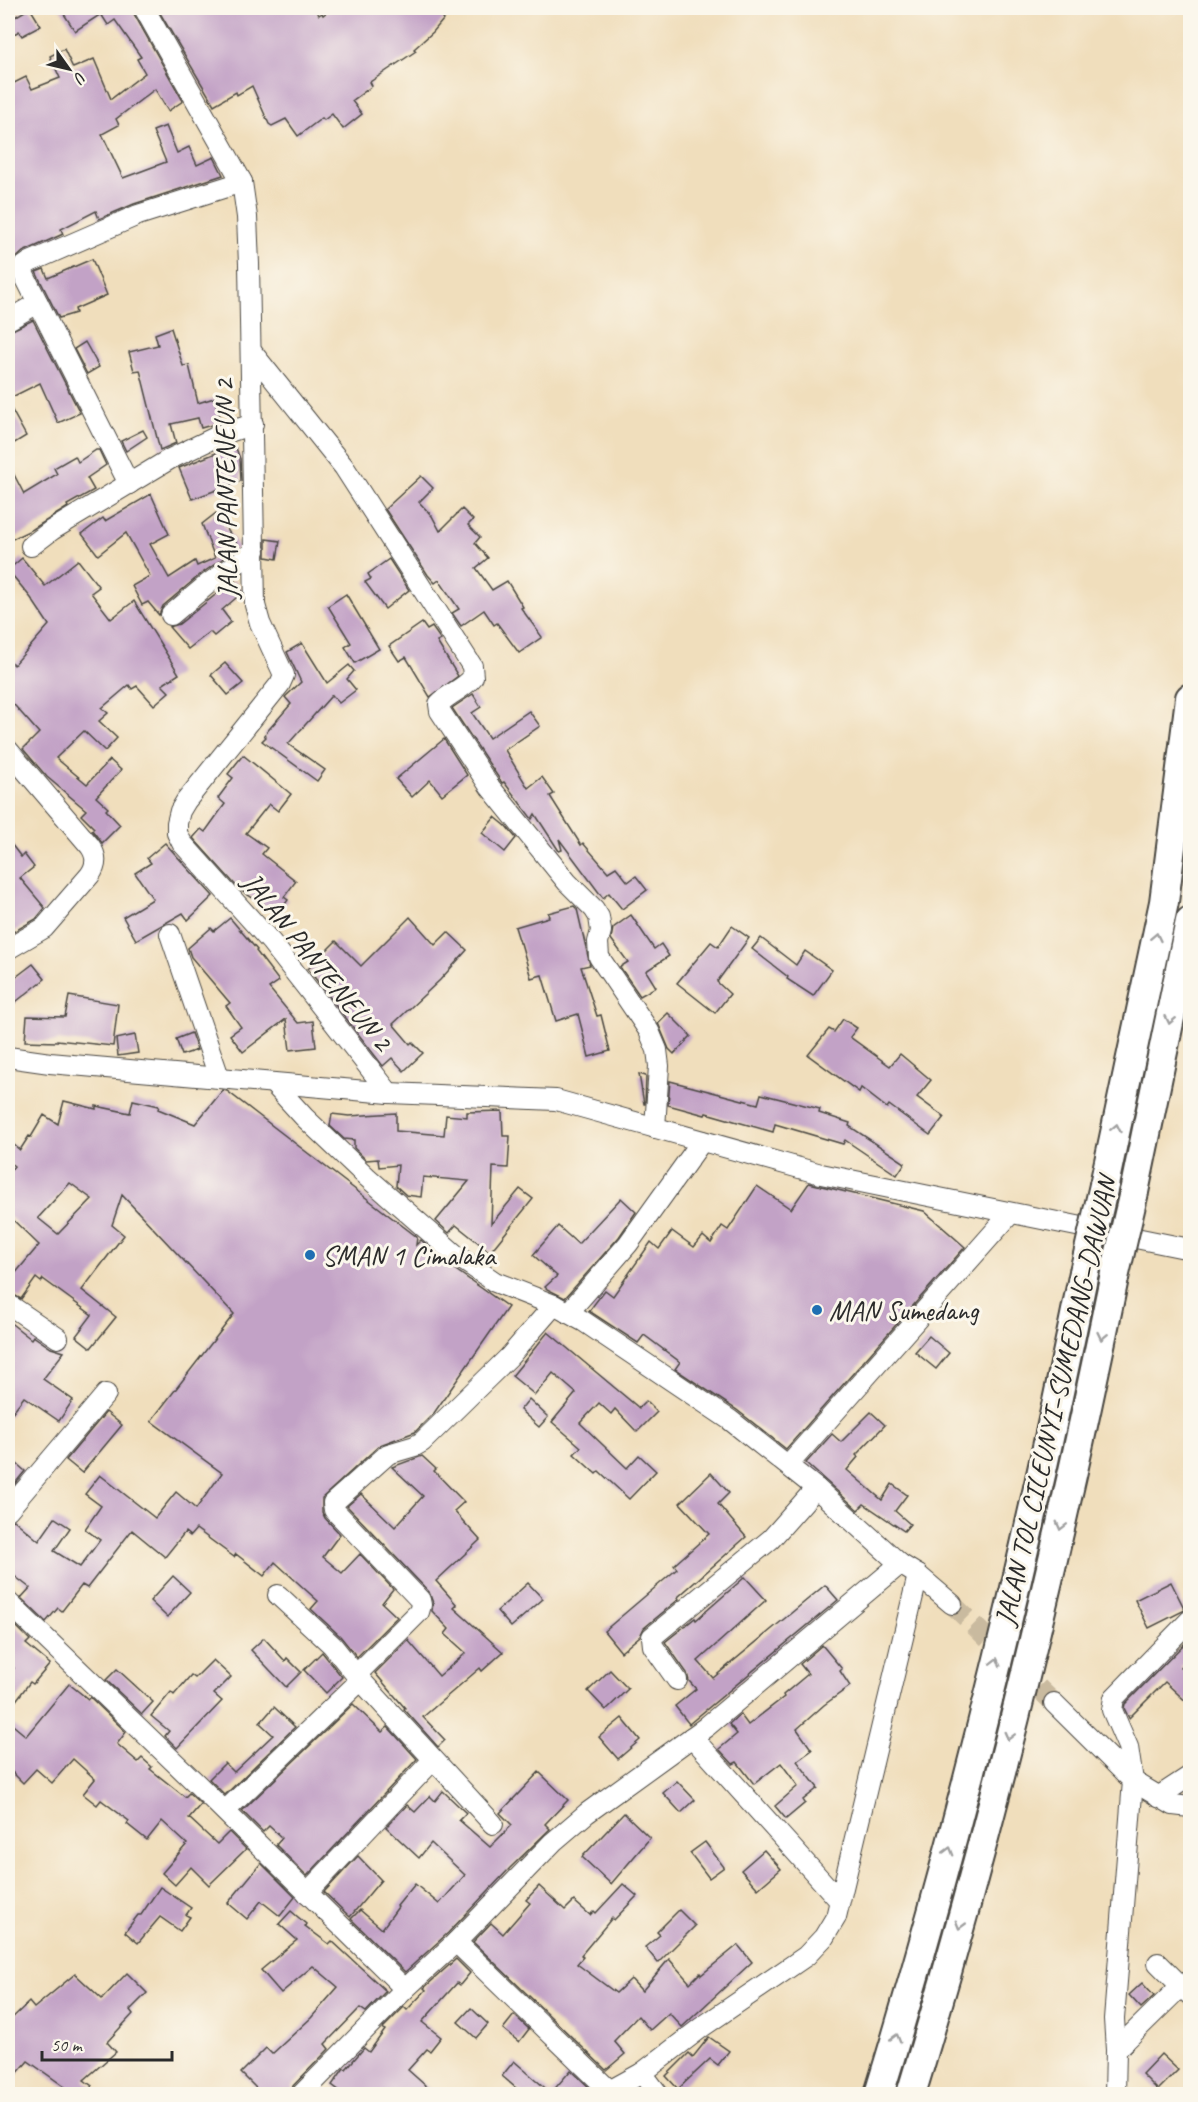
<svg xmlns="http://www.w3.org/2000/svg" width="1198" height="2102" font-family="Caveat,sans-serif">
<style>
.building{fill:#c2a2c6;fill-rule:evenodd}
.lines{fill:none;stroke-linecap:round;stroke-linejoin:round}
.minor-tunnel{stroke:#c9ba9f;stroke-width:20;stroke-dasharray:20 10;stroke-linecap:butt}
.minor-casing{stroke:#494641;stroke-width:22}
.highway-casing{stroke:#494641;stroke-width:32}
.minor{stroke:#fff;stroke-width:20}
.highway{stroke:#fff;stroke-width:28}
.highway-bridge-casing{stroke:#494641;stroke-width:32;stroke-linecap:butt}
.highway-bridge{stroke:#fff;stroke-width:28}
.oneway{stroke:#a0a0a0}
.poi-dot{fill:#1f6fb2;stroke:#fbf7ec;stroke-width:2}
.labels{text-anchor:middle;stroke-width:6;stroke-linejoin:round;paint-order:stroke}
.street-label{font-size:28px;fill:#2b2b2b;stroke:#fbf7ec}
.poi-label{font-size:28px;fill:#2b2b2b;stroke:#fbf7ec;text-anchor:start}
</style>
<rect width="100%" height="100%" fill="#fbf7ec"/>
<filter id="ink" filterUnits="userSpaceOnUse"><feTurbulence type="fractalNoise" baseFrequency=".0167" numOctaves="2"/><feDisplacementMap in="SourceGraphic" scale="12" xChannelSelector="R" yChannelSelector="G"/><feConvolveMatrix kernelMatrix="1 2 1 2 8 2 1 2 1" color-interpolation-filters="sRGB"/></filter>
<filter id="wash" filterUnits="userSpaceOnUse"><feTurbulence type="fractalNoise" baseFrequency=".008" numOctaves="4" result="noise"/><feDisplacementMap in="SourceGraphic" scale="24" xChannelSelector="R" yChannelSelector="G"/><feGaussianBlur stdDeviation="1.35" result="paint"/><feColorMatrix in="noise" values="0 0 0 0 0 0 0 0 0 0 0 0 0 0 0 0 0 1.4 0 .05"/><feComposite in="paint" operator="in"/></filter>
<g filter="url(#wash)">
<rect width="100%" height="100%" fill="#f0debc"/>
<g id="blocks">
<g class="building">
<path d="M30,8L41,26L22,36L19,31L8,38V21Z"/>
<path d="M60,8H132L134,14L183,101L168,111L155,89L116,119L119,125L102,134L123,178L166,162L153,131L166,126L177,153L189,147L197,165L214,157L223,175L134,204L99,219L96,211L61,229L63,234L23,252L12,262L11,271L8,273V86L26,77L32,89L60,78L50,56L64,49L73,68L94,59L111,99L145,73L137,59L141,57L115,20L108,25L101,14L75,31Z"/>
<path d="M157,8H175L178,13L188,8H315L319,15L322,13L323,15L332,8H453L433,32L414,49L416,51L370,82L372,86L352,101L362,114L343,129L332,114L324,120L322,118L298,136L286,119L272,126L269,124L252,86L237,95L236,92L214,105Z"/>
<path d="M92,259L107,295L75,309L76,313L59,318L36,272L44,269L48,278Z"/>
<path d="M33,320L80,413L58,423L40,383L8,399V332Z"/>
<path d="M171,328L183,366L189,365L198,403L214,398L222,422L201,428L198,418L171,424L176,443L160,450L140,370L134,371L129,352L158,345L155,334Z"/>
<path d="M85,342L99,367L87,374L74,349Z"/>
<path d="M8,403L26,436L8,447Z"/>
<path d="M143,430L147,437L126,451L121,441Z"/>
<path d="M236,448L240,459L241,481L192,499L179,468L221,451L222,454Z"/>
<path d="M96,450H99L106,465L87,478L94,490L67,505L68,507L33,529L8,541V463L24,494L57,474L54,468L75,456L78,462Z"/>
<path d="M421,476L433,488L419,502L432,516L440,531L462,509L473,520L468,525L480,537L475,543L488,558L476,568L492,590L507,581L523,607L521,608L542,637L519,653L497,623L494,625L484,610L461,626L452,613L459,609L439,580L435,583L428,575L385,509Z"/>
<path d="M151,494L169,534L150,544L169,578L195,561L197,566L215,558L202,524L216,513L239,547L201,574L163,606L159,615L148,602L142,605L132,586L150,576L126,533L98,555L82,534L103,518L105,521Z"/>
<path d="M266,539L280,541L277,559L266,557Z"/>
<path d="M22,558L45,586L78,560L99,587L91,593L111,619L134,601L179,674L162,685L169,692L154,705L137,686L132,689L129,685L102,708L108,713L99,721L117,738L105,751L84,731L56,758L87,784L110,760L121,770L96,797L108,808L106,810L120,825L102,843L92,830L94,828L81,815L86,810L47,777L23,749L39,733L8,698V659L14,665L49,625L31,598L8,570Z"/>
<path d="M389,559L409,590L385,609L365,582L371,579L368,574Z"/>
<path d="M234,580L243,592L222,610L231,622L214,636L210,632L188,649L169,627L179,624Z"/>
<path d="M346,594L379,649L355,663L345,647L351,643L328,606Z"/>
<path d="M422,623L427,630L432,627L441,640L437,642L458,676L430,697L406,657L399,661L389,646Z"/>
<path d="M302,643L327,683L349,665L354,671L347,679L356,690L339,703L332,695L288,744L325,770L317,781L262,741L266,737L264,735L291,704L285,697L301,682L287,652Z"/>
<path d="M225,663L243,683L228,695L211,675Z"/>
<path d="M473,694L481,707L472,713L489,738L529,711L540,726L505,750L528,788L542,777L554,794L550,796L581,845L583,843L608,872L616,867L628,882L636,876L647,890L622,909L609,893L603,898L559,839L562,850L559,851L535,814L532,819L504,782L502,783L452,708Z"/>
<path d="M444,739L467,775L442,795L430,780L412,797L396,779Z"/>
<path d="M243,755L291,794L278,811L269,804L246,833L267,848L262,854L296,881L284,897L288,900L278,914L240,890L193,838L201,829L205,832L225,804L218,798L233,778L228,774Z"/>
<path d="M495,817L506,826L516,838L505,852L482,833Z"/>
<path d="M8,840L21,857L24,854L34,867L20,878L45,908L36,919L8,935Z"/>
<path d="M165,843L213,896L188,920L183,913L136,940L123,917L153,899L135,873L151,863L147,858Z"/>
<path d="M574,906L577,909L590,965L581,967L597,1016L601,1015L610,1051L589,1057L578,1014L556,1021L542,975L531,978L521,943H520L515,927L549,917L548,913Z"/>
<path d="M631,915L654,949L661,944L669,956L646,971L656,987L640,996L620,967L628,962L611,939L613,928Z"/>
<path d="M410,917L435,945L448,932L467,950L440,980L393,1024L410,1044L412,1042L423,1053L404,1071L392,1058L383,1066L308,969L336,941L361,966Z"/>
<path d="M230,918L257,950L256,951L279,981L269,988L298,1023L313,1021L316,1047L290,1050L286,1019L243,1052L230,1035L241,1027L226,1006L230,1003L191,957L188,948L211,928L214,931Z"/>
<path d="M732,926L749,938L717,982L730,994L715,1013L677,983L711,942L718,947Z"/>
<path d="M761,938L796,965L805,951L832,970L813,996L787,979L788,977L752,949Z"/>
<path d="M33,964L45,979L8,1008V983Z"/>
<path d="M69,996L118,1004L113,1046L57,1040V1042L25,1041L27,1016L65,1017Z"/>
<path d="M668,1013L691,1036L674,1054L669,1049L658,1023Z"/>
<path d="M843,1019L857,1028L850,1037L890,1066L900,1054L931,1080L917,1097L944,1117L930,1135L889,1105L887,1108L861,1088L859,1092L808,1055L829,1029L834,1032Z"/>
<path d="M191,1033L197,1050L182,1055L176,1039Z"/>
<path d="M135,1035L138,1053L118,1056L116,1039Z"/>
<path d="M639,1074L646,1076L645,1104H644Z"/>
<path d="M670,1081L758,1104L761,1094L820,1109L819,1113L850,1123L849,1126L905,1163L897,1175L845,1140L843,1144L775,1124L773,1132L706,1113L705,1115L668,1105Z"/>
<path d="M223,1090L227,1091L417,1237L416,1245L421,1240L450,1266L508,1307L434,1413L415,1432L380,1445L322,1498V1512L325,1518L340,1534L323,1557L342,1573L360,1554L393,1589L382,1603L397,1617L357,1657L340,1636L311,1609L318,1601L275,1562L264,1576L236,1554L234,1557L196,1529L190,1536L185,1532L165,1557L132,1530L87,1588L82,1585L62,1611L58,1608L46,1622L21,1598L30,1588L8,1571V1522L14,1520L39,1541L55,1518L70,1528L54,1551L80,1567L100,1540L85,1529L101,1506L85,1494L100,1475L155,1518L176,1492L196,1509L222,1473L151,1421L234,1314L122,1195L112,1225L124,1235L82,1290L116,1317L91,1348L76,1336L92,1315L43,1279L41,1282L36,1278L21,1299L8,1292V1270L14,1275L39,1245L8,1215V1174L14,1166L8,1161V1151L13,1144L20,1150L29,1136L31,1137L44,1115L58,1124L64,1101L96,1109V1106L130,1113L133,1100L159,1106L158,1109L195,1124ZM70,1183L92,1199L58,1234L38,1218Z"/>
<path d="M502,1111L503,1136H510L508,1168L493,1167L491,1224L520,1189L533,1199L490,1252L456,1225L449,1233L436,1221L469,1181L423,1177L421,1197L406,1195L396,1186L398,1165L379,1167L378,1159L366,1160L354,1148V1140L344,1139L330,1126L332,1114L349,1116L396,1113V1131L444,1135L446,1115L467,1117V1112Z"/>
<path d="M809,1183L924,1211L965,1247L786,1449L737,1410L675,1369L680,1362L644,1335L638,1343L589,1311L605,1290L613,1296L651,1242L659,1249L672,1231L694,1247L703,1236L711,1243L722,1226L728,1230L757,1186L791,1209Z"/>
<path d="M621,1198L636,1212L619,1237L565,1298L547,1289L545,1287L557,1276L533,1255L558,1226L578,1244Z"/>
<path d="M8,1321L31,1339L33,1336L51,1348L64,1352L43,1379L73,1400L59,1421L24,1397L8,1418Z"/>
<path d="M548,1332L639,1408L646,1401L657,1412L637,1432L615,1409L611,1414L599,1403L580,1423L627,1468L639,1455L656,1471L629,1499L599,1471L596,1474L574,1454L581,1447L552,1422L576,1393L553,1373L535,1395L512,1376Z"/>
<path d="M929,1336L949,1353L936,1369L915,1352Z"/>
<path d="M529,1399L548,1417L539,1427L520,1410Z"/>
<path d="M106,1412L122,1425L82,1473L66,1460Z"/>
<path d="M871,1412L885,1425L856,1455L858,1457L847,1470L882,1500L892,1484L907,1495L895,1511L910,1524L904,1531L864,1504L858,1510L806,1463L832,1434L841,1442Z"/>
<path d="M8,1456L25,1471L8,1492Z"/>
<path d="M422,1456L436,1469L434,1471L464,1502L454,1511L480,1540L436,1581L457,1605L454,1608L503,1652L482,1671L480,1668L423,1717L445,1740L438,1747L404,1709L405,1708L375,1673L408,1640L439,1676L466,1653L445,1634L449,1629L432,1611L433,1603L429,1592L347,1506L361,1494L395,1527L423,1496L392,1467Z"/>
<path d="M711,1473L729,1493L718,1504L746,1537L678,1597L679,1599L644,1628L640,1636L621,1652L604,1631L677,1569L674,1565L709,1534L680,1503Z"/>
<path d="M173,1576L190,1592L167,1617L150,1601Z"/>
<path d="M745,1577L766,1600L698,1661L713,1678L825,1585L838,1600L689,1724L675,1706L696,1689L689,1681L687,1673L665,1642L695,1618L696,1620Z"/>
<path d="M1171,1582L1185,1610L1149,1628L1135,1600Z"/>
<path d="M528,1583L543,1599L511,1627L497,1611Z"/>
<path d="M8,1618L30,1640L26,1644L50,1664L33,1684L30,1682L8,1711V1676L14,1668L8,1663Z"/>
<path d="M1191,1637V1655L1180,1667L1191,1676V1706L1165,1682L1129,1718L1124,1708L1125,1704Z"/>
<path d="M264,1638L285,1661L287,1658L301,1672L286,1687L251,1650Z"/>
<path d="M822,1645L842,1669L840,1671L850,1686L824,1705L797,1729L812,1750L797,1761L818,1788L803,1800L805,1803L786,1819L775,1806L798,1786L781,1763L754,1784L737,1762L733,1764L719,1749L737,1734L729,1724L740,1714L748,1725L784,1697L783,1695L808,1674L800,1664Z"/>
<path d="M322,1652L342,1677L326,1693L304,1670Z"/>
<path d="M213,1660L231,1677L214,1694L222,1701L177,1748L165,1736L169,1731L151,1716L171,1692L174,1695L191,1675L195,1678Z"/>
<path d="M117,1669L153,1702L142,1714L106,1680Z"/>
<path d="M610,1670L628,1689L606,1710L588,1691Z"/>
<path d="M69,1684L88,1699L90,1697L126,1732L117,1744L138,1762L142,1758L152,1767L150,1769L185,1797L189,1793L201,1804L189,1818L217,1844L229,1832L246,1849L209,1885L191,1867L175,1885L162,1873L187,1844L162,1821L147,1840L127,1824L129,1821L101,1800L97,1805L83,1794L95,1779L73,1759L52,1783L36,1769L23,1783L8,1768V1721L26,1736Z"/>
<path d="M353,1704L382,1732L388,1727L417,1759L307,1876L276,1845L282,1838L269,1826L263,1832L242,1811Z"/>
<path d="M274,1707L295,1727L225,1795L209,1779L225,1763L234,1772L273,1735L260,1723Z"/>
<path d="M622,1718L640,1740L618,1759L599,1737Z"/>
<path d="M539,1772L568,1800L545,1824L550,1829L510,1868L448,1933L405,1972L351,1919L360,1910L382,1929L398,1907L397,1906L415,1884L439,1904L465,1875L431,1843L419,1858L386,1827L407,1805L415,1812L430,1796L435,1801L443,1791L466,1813L459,1820L490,1847L512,1825L500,1813Z"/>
<path d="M677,1781L695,1800L681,1813L663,1793Z"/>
<path d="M624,1813L650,1838L611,1884L582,1857Z"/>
<path d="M705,1842L724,1867L709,1878L690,1853Z"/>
<path d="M764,1850L781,1869L758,1889L741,1870Z"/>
<path d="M358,1856L381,1880L350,1917L324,1892Z"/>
<path d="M261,1863L295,1897L280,1916L261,1901L247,1919L228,1903Z"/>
<path d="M623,1884L637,1896L614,1920L612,1918L581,1955L583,1957L577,1964L616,1993L631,1979L642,1991L669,1959L690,1983L700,1973L701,1975L738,1945L752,1962L682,2027L669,2013L650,2030L638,2016L614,2041L625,2054L606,2070L473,1942L491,1923L503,1934L530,1903L526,1900L539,1886L565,1910L574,1901L590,1915L594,1911L596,1913Z"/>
<path d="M160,1887L191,1908L186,1915L190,1917L180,1931L160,1917L138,1943L125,1932L138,1915H141Z"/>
<path d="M679,1910L695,1926L658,1963L645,1947L660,1935L657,1932Z"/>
<path d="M291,1911L306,1924L305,1926L329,1944L332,1941L386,1991L366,2012L360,2008L325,2044L329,2049L293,2086L290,2094H262L241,2073L266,2048L272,2054L311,2018L338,1987L313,1966L281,1993L261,1970L297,1940L279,1924Z"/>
<path d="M456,1959L470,1973L460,1985L457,1983L422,2022L441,2037L430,2051L427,2049L408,2070L435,2094H344L332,2085L344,2068L346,2069L364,2048L369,2052L385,2030L383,2028L404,2007L407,2010L426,1990L424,1988Z"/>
<path d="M127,1973L147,1993L130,2010L133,2014L107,2042L116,2052L84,2080L92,2086L86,2094H75L28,2061L8,2084V2022L29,2002L34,2008L75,1974L102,1999Z"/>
<path d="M1142,1983L1154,1996L1141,2008L1129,1995Z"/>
<path d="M471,2008L488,2024L476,2038L458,2022Z"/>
<path d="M514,2015L529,2029L519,2042L503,2029Z"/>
<path d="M709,2037L729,2051L718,2065L710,2059L678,2089L666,2076L689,2053L693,2057Z"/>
<path d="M1161,2054L1178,2070L1158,2090L1142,2074Z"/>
<path d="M514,2061L551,2093L571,2070L593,2091L592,2094H523L502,2076Z"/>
</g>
</g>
</g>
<g filter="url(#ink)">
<use href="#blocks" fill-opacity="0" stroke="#494641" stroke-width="1.5"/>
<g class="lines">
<path class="minor-tunnel" d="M952,1604L1054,1703"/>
<defs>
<g id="minor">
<path d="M144,8L242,182L247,217L249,264L255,605L260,623L284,675L280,684L186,801L180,811L177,823V833L182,843L271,942L389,1093"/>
<path d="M8,320L38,303"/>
<path d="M251,351L344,467L472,666L473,677C464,689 449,693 439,704L440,711L490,787L567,882L594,909L599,917L601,931L598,942L599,957L649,1031L657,1050L659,1066L655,1128"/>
<path d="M129,484L24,275L23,267L30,262L138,215L242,182"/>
<path d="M31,546L52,530L170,459L220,435L253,424"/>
<path d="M171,615L209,583L255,551"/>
<path d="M8,750L90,846C97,856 97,865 90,875L44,928L8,949"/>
<path d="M170,934L219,1077"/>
<path d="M8,1057L50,1063L389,1093L556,1100L821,1174L1190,1249"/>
<path d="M273,1083L304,1117L367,1177L457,1256L495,1282L554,1305L583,1321L730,1420L816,1488L900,1564L918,1575L952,1604"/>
<path d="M8,1304L58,1338"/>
<path d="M568,1313L628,1244L702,1141"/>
<path d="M788,1465L1011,1213"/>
<path d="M8,1510L106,1394"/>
<path d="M278,1595L332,1645L356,1675L493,1824"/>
<path d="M8,1602L196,1783L405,1989"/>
<path d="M356,1675L419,1612L421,1605L420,1600L334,1510L333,1503L388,1454L415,1446L422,1442L509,1357L554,1305"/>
<path d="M677,1680L653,1646L652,1637L771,1539L816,1488"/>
<path d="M1054,1703L1133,1781L1173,1805L1190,1807"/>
<path d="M692,1737L839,1900"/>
<path d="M1158,1797L1190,1776"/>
<path d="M225,1811L361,1680"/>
<path d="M307,1893L433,1760"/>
<path d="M456,1942L610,2091"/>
<path d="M1158,1963L1189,1994"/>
<path d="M1116,2050L1114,2019L1133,1781L1128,1747L1112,1710L1114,1698L1190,1620"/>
<path d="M642,2073L658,2094"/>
<path d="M302,2094L405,1989L456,1942L553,1842L587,1813L706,1727L900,1564"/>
<path d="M604,2094L642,2073L702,2027L806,1956L824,1937L836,1917L918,1575"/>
<path d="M1115,2094L1116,2050L1181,1986"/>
</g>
<g id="highway">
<path d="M1104,1185L1164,902L1190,698"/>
<path d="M1134,1192L1190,921"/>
<path d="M879,2094C962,1824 1028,1549 1084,1272"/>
<path d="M911,2094C993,1826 1058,1553 1114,1278"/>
</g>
</defs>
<use href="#minor" class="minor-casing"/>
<use href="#highway" class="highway-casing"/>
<use href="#minor" class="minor"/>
<use href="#highway" class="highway"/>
<defs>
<g id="highway-bridge">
<path d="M1084,1272L1104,1185"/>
<path d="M1114,1278L1134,1192"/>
</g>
</defs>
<use href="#highway-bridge" class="highway-bridge-casing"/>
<use href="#highway-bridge" class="highway-bridge"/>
</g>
<defs><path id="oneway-chevron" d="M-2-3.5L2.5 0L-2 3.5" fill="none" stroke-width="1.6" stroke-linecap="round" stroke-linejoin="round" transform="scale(1.5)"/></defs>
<g class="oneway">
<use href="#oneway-chevron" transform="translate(1156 937) rotate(-78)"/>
<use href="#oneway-chevron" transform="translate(1170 1020) rotate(102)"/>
<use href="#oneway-chevron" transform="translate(1116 1128) rotate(-78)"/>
<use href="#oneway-chevron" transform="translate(1102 1336) rotate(102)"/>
<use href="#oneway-chevron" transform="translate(1061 1526) rotate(104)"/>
<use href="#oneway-chevron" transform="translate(996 1662) rotate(-76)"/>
<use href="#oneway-chevron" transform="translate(1009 1736) rotate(104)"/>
<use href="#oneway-chevron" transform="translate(949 1851) rotate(-74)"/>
<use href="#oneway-chevron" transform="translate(960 1925) rotate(106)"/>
<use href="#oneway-chevron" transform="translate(896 2038) rotate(-74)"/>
</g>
</g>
<g class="poi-dot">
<circle cx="310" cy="1255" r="6"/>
<circle cx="817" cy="1310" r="6"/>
</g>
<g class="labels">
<g class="street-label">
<text transform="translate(225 489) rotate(-91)" y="10">JALAN PANTENEUN 2</text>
<text transform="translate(318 961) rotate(51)" y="10">JALAN PANTENEUN 2</text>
<text transform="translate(1055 1401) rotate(-77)" y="10">JALAN TOL CILEUNYI–SUMEDANG–DAWUAN</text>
</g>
<g class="poi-label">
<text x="322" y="1265">SMAN 1 Cimalaka</text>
<text x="829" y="1320">MAN Sumedang</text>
</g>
</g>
<rect width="1198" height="2102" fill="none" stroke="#fbf7ec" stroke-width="30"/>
<g transform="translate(69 69) rotate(124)" stroke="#fbf7ec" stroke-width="4.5" paint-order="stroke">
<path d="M0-4.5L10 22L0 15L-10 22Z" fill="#2b2b2b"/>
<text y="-9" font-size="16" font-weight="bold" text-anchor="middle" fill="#2b2b2b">U</text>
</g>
<path d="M42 2051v9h130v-9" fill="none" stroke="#2b2b2b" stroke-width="3"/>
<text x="51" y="2051" font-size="18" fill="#2b2b2b" stroke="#fbf7ec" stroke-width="4.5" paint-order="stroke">50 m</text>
</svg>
